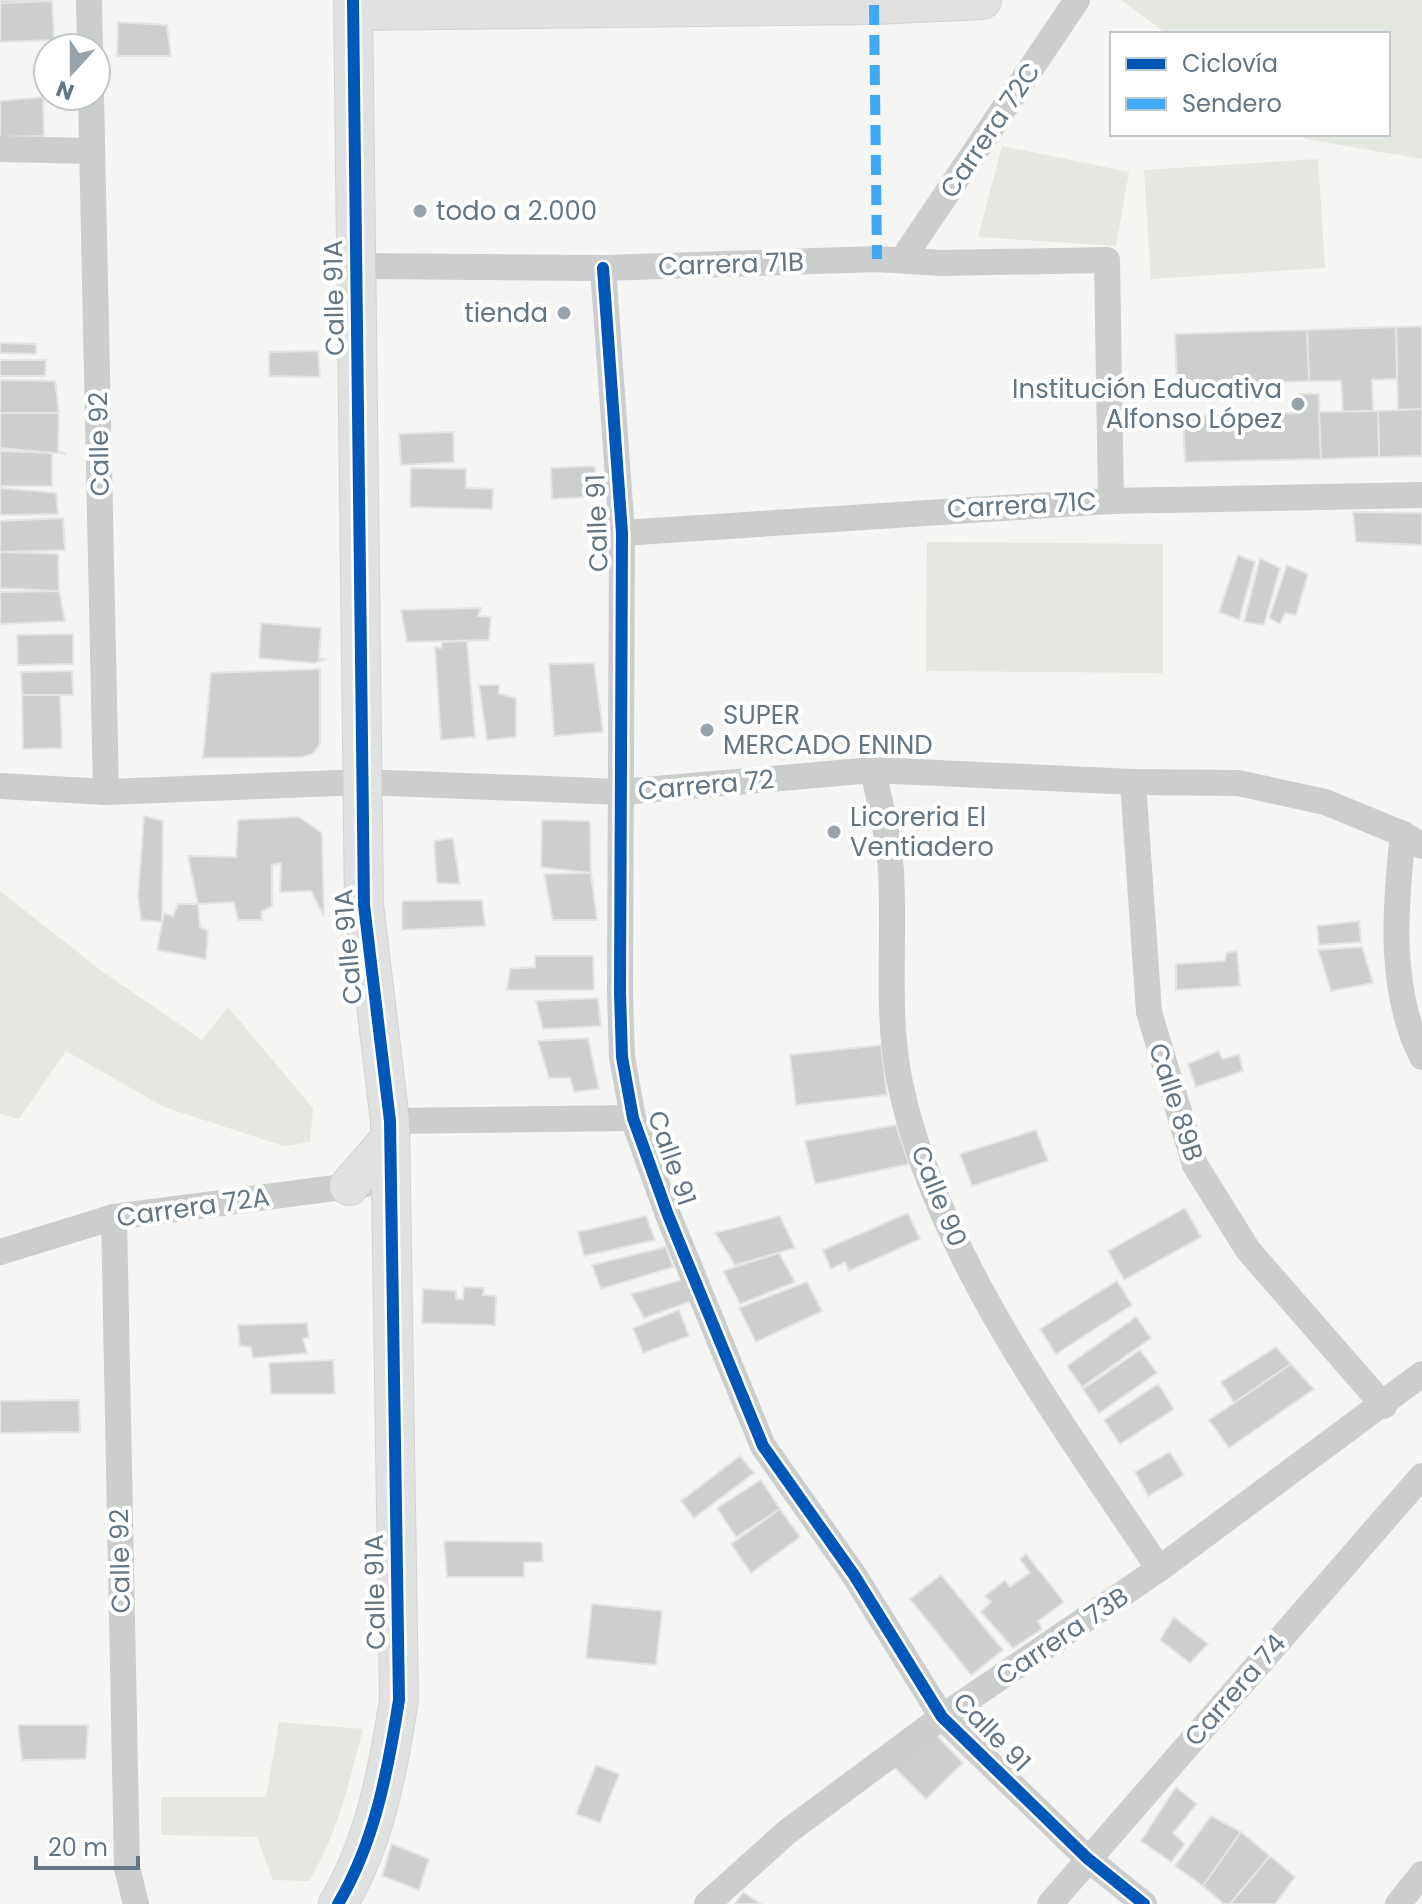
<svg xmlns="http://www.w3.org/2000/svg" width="1422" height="1904" font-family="Poppins,sans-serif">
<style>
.green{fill:#e4e8e1}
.building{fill:#cdcece;stroke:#e4e4e3;stroke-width:2}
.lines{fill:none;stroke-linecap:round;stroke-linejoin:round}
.secondary-casing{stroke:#d2d3d4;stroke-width:40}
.street{stroke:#cccece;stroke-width:26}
.secondary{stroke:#e0e1e1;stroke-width:38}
.quiet{stroke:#3fa9f5;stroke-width:10;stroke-dasharray:20 10;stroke-linecap:butt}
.cycleway-casing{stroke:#fff;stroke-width:17}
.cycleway{stroke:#0057b8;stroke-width:12}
.poi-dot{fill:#97a2aa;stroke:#fff;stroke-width:3}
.labels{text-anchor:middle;stroke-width:8;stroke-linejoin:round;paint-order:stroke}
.street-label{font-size:26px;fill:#647683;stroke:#fff}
.poi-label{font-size:26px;fill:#647683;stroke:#fff;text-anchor:start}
</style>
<rect width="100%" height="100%" fill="#f5f5f3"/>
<g class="green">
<path d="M1121,0H1422V159L1306,139L1300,134H1388V34H1167Z"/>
<path d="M1002,146L1129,172L1116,246L978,237Z"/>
<path d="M1318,159L1325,268L1151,279L1144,170Z"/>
<path d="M927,542L1163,544V673L926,671Z"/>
<path d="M0,891L99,969L202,1040L228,1007L313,1108L310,1142L284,1146L164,1107L66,1051L19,1119L0,1114Z"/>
<path d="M279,1722L363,1729C349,1782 338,1833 309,1881L273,1880L257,1837L161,1835V1797H266Z"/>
</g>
<g class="building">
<path d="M0,0H52V1L0,3Z"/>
<path d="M52,1L54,40L0,42V3Z"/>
<path d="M118,22L167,25L171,56H117Z"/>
<path d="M43,97L44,136L0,137V101Z"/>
<path d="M1422,326V409L1398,410L1396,327Z"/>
<path d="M1396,327L1397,379L1372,380L1373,411L1343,412L1341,381H1309L1307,330Z"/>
<path d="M1307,330L1309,381L1177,386L1175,334Z"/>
<path d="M0,343L36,344V354L0,353Z"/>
<path d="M318,351L320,377L269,376V352Z"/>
<path d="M0,360H46L45,376H0Z"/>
<path d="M0,380L55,381L59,413H0Z"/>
<path d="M1299,394H1319L1321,459L1185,462L1183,416L1300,413Z"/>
<path d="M1422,409V456L1379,457L1378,411Z"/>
<path d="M1378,411L1379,457L1321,459L1319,412Z"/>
<path d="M0,413H59L58,451L66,454L0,448Z"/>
<path d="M453,432L454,462L401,465L399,434Z"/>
<path d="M0,451L52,453V486H0Z"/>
<path d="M595,466L596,497L552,499L551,468Z"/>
<path d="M411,468L466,469V488L493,489L492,509L410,507Z"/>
<path d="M0,488L56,493L58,514L0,515Z"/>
<path d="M1353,512L1422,513V545L1356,542Z"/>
<path d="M63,518L65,550L0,552V521Z"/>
<path d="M0,552L58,554L59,591L0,588Z"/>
<path d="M1238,555L1255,562L1239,620L1219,612Z"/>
<path d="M1260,558L1280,568L1264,625L1244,622Z"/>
<path d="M1287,565L1308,574L1296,615L1285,613L1280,624L1269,618Z"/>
<path d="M59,591L65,621L0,624V592Z"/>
<path d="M481,608L478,616L491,617L489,640L407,642L401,610Z"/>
<path d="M261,623L321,628L319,658L327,659L314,663L259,658Z"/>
<path d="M73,634V664L18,665L17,635Z"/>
<path d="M467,641L475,737L441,740L435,647L441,648L442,642Z"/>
<path d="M594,663L603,732L554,736L549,664Z"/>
<path d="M320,669V744L312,754L302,757L203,758L211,673Z"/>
<path d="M72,671L73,695H22L21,672Z"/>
<path d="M479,685H499V694L516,698V737L487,740Z"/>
<path d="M22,695H60L62,748L23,749Z"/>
<path d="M144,816L163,821L162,922L141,920L138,897Z"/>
<path d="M299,817L322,833L324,916L311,891L280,892L281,863L272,865V906L261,912L262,920H238L234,902L198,904L188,856L236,857L238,820Z"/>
<path d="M542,820L590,821L591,873L541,867Z"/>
<path d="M453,838L460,884L437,883L434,841Z"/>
<path d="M591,873L597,920H553L544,874Z"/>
<path d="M482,900L485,926L402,930V901Z"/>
<path d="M178,904H198L200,927L208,931L206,959L157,950L164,913L173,916Z"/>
<path d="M1359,921L1361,942L1319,945L1317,926Z"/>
<path d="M1362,947L1373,983L1331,991L1318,950Z"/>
<path d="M1237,951L1240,986L1176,990V964L1225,961L1226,953Z"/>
<path d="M535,956H593L594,990H507L510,969L535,967Z"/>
<path d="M598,998L601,1026L543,1029L536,1001Z"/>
<path d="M588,1038L599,1089L574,1092L570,1078H549L538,1041Z"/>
<path d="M881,1045L887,1095L796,1105L790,1055Z"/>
<path d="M1218,1051L1223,1059L1239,1054L1243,1071L1196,1087L1188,1064Z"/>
<path d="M896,1125L909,1164L815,1184L805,1141Z"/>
<path d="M1036,1130L1048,1161L972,1186L960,1154Z"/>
<path d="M1185,1208L1201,1237L1124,1280L1108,1251Z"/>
<path d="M908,1213L920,1239L849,1271L845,1262L831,1269L823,1250Z"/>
<path d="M646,1216L655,1240L584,1256L578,1232Z"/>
<path d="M780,1216L795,1248L735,1265L715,1233Z"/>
<path d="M666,1247L673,1267L601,1289L592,1265Z"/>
<path d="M779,1253L795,1282L740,1304L723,1271Z"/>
<path d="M682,1280L692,1301L644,1318L631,1294Z"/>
<path d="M1117,1281L1132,1305L1056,1354L1040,1329Z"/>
<path d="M807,1282L822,1311L756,1342L739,1308Z"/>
<path d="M464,1287L484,1288L483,1295L496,1296L495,1325L422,1323L423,1289L456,1291V1299H463Z"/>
<path d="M679,1310L689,1336L643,1353L633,1328Z"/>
<path d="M1136,1317L1151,1338L1082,1387L1067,1366Z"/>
<path d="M307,1323L309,1338H303L307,1353L253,1358L251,1347L240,1346L238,1325Z"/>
<path d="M1276,1347L1291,1364L1234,1403L1221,1382Z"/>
<path d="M1140,1350L1157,1373L1099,1413L1083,1389Z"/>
<path d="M333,1360L335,1394H271L269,1363Z"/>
<path d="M1291,1364L1314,1389L1229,1448L1209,1420Z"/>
<path d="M1158,1384L1174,1409L1120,1444L1104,1420Z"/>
<path d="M79,1400L80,1432L0,1433V1401Z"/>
<path d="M1170,1452L1184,1475L1148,1496L1135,1472Z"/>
<path d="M740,1456L754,1473L694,1518L681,1501Z"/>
<path d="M761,1480L780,1509L736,1537L717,1508Z"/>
<path d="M780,1509L800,1537L751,1573L731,1544Z"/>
<path d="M444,1541L542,1542L543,1562H524V1577H447Z"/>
<path d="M1026,1554L1064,1602L1038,1621L1042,1629L1013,1648L981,1612L991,1602L985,1596L1005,1580L1010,1587L1030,1573L1020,1559Z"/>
<path d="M941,1575L1003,1650L971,1675L910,1599Z"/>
<path d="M592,1604L662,1611L656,1665L586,1658Z"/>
<path d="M1174,1617L1208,1644L1190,1663L1160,1640Z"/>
<path d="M18,1725H88L86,1759L22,1760Z"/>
<path d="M930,1729L963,1763L926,1799L892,1765Z"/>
<path d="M596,1765L619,1774L600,1823L576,1814Z"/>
<path d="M1176,1787L1197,1804L1173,1833L1185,1844L1171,1862L1141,1841Z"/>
<path d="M1211,1816L1241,1832L1203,1886L1175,1866Z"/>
<path d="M1241,1832L1270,1856L1230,1904H1224L1203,1886Z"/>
<path d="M392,1844L429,1859L419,1890L382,1876Z"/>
<path d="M1270,1856L1295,1877L1275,1904H1230Z"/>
<path d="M743,1892L761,1904H735Z"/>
</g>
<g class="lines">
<defs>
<g id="secondary">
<path d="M354,11L874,5L982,0"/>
<path d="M349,1186L390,1139"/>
<path d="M338,1904C375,1842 388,1770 399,1700L390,1121L364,905L353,0"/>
</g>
</defs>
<use href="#secondary" class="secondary-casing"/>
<g class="street">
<path d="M89,0L90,48"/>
<path d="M91,96L106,792"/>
<path d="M0,149L92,151"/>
<path d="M902,260L1077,0"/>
<path d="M355,266L603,268L877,259L942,263L1107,260L1111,501"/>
<path d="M603,268L622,533L620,992L622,1057L633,1118L668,1215L763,1446L854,1575L942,1717L1087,1858L1144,1904"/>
<path d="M622,533L1111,501L1422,495"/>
<path d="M873,770C880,803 889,838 891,872C895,941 886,1009 899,1078C934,1254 1062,1422 1159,1569"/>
<path d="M1133,782L1149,1012L1195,1165L1248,1250L1384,1406"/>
<path d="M0,786L106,792L363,782L622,792L873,770L1133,782L1238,783L1325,802L1403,834L1422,846"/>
<path d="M1403,834C1395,907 1388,989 1422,1057"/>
<path d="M390,1121L633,1118"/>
<path d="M114,1217L127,1868L136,1904"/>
<path d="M0,1252L114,1217L365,1184"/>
<path d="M707,1904L787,1832L942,1717L1159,1569L1422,1374"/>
<path d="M1050,1904L1422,1476"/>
<path d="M1398,1904L1422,1874"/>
</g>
<use href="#secondary" class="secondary"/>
<path class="quiet" d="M874,5L877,259"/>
<defs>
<g id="cycleway">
<path d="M603,268L622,533L620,992L622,1057L633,1118L668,1215L763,1446L854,1575L942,1717L1087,1858L1144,1904"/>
<path d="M338,1904C375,1842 388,1770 399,1700L390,1121L364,905L353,0"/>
</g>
</defs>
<use href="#cycleway" class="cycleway-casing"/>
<use href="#cycleway" class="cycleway"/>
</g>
<g class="poi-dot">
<circle cx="420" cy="211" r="8"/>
<circle cx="564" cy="313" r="8"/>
<circle cx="1298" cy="404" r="8"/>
<circle cx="707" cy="730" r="8"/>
<circle cx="834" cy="832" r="8"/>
</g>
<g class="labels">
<g class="street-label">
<text transform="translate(990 130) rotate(-56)" y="9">Carrera 72C</text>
<text transform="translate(731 264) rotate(-2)" y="9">Carrera 71B</text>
<text transform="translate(334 298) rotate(-91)" y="9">Calle 91A</text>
<text transform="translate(99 444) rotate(-91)" y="9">Calle 92</text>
<text transform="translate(1022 505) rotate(-3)" y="9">Carrera 71C</text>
<text transform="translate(597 523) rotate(-92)" y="9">Calle 91</text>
<text transform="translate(706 785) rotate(-5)" y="9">Carrera 72</text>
<text transform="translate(348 947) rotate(-95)" y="9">Calle 91A</text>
<text transform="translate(1176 1102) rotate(72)" y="9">Calle 89B</text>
<text transform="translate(672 1158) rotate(71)" y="9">Calle 91</text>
<text transform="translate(939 1196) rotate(68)" y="9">Calle 90</text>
<text transform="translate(193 1207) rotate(-8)" y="9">Carrera 72A</text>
<text transform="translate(120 1561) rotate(-91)" y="9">Calle 92</text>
<text transform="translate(375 1592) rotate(-91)" y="9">Calle 91A</text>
<text transform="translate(1062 1636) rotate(-34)" y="9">Carrera 73B</text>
<text transform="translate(1235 1690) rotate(-49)" y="9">Carrera 74</text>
<text transform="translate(992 1732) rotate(46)" y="9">Calle 91</text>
</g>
<g class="poi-label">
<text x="436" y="220">todo a 2.000</text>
<text x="548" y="322" text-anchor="end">tienda</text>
<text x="1282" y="398" text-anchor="end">Institución Educativa<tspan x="1282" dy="30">Alfonso López</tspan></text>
<text x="723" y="724">SUPER<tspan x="723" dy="30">MERCADO ENIND</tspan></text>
<text x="850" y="826">Licoreria El<tspan x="850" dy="30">Ventiadero</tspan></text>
</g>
</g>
<rect x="1110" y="32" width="280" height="104" fill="#ffffff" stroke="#c1c8cd" stroke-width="2"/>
<rect x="1126" y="58" width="40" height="12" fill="#0057b8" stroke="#c1c8cd" stroke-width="2"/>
<text x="1182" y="72" font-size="24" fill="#647683">Ciclovía</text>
<rect x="1126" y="98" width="40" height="12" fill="#3fa9f5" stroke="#c1c8cd" stroke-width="2"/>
<text x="1182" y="112" font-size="24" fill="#647683">Sendero</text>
<g transform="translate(72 72) rotate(201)"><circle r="38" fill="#ffffff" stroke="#c1c8cd" stroke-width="2"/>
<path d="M0-6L14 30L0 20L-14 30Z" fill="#97a2aa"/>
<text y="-12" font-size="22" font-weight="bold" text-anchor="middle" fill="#647683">N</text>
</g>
<path d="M36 1856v12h102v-12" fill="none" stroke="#647683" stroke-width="4"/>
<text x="48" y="1856" font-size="24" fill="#647683" stroke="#ffffff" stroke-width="6" paint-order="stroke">20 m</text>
</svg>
